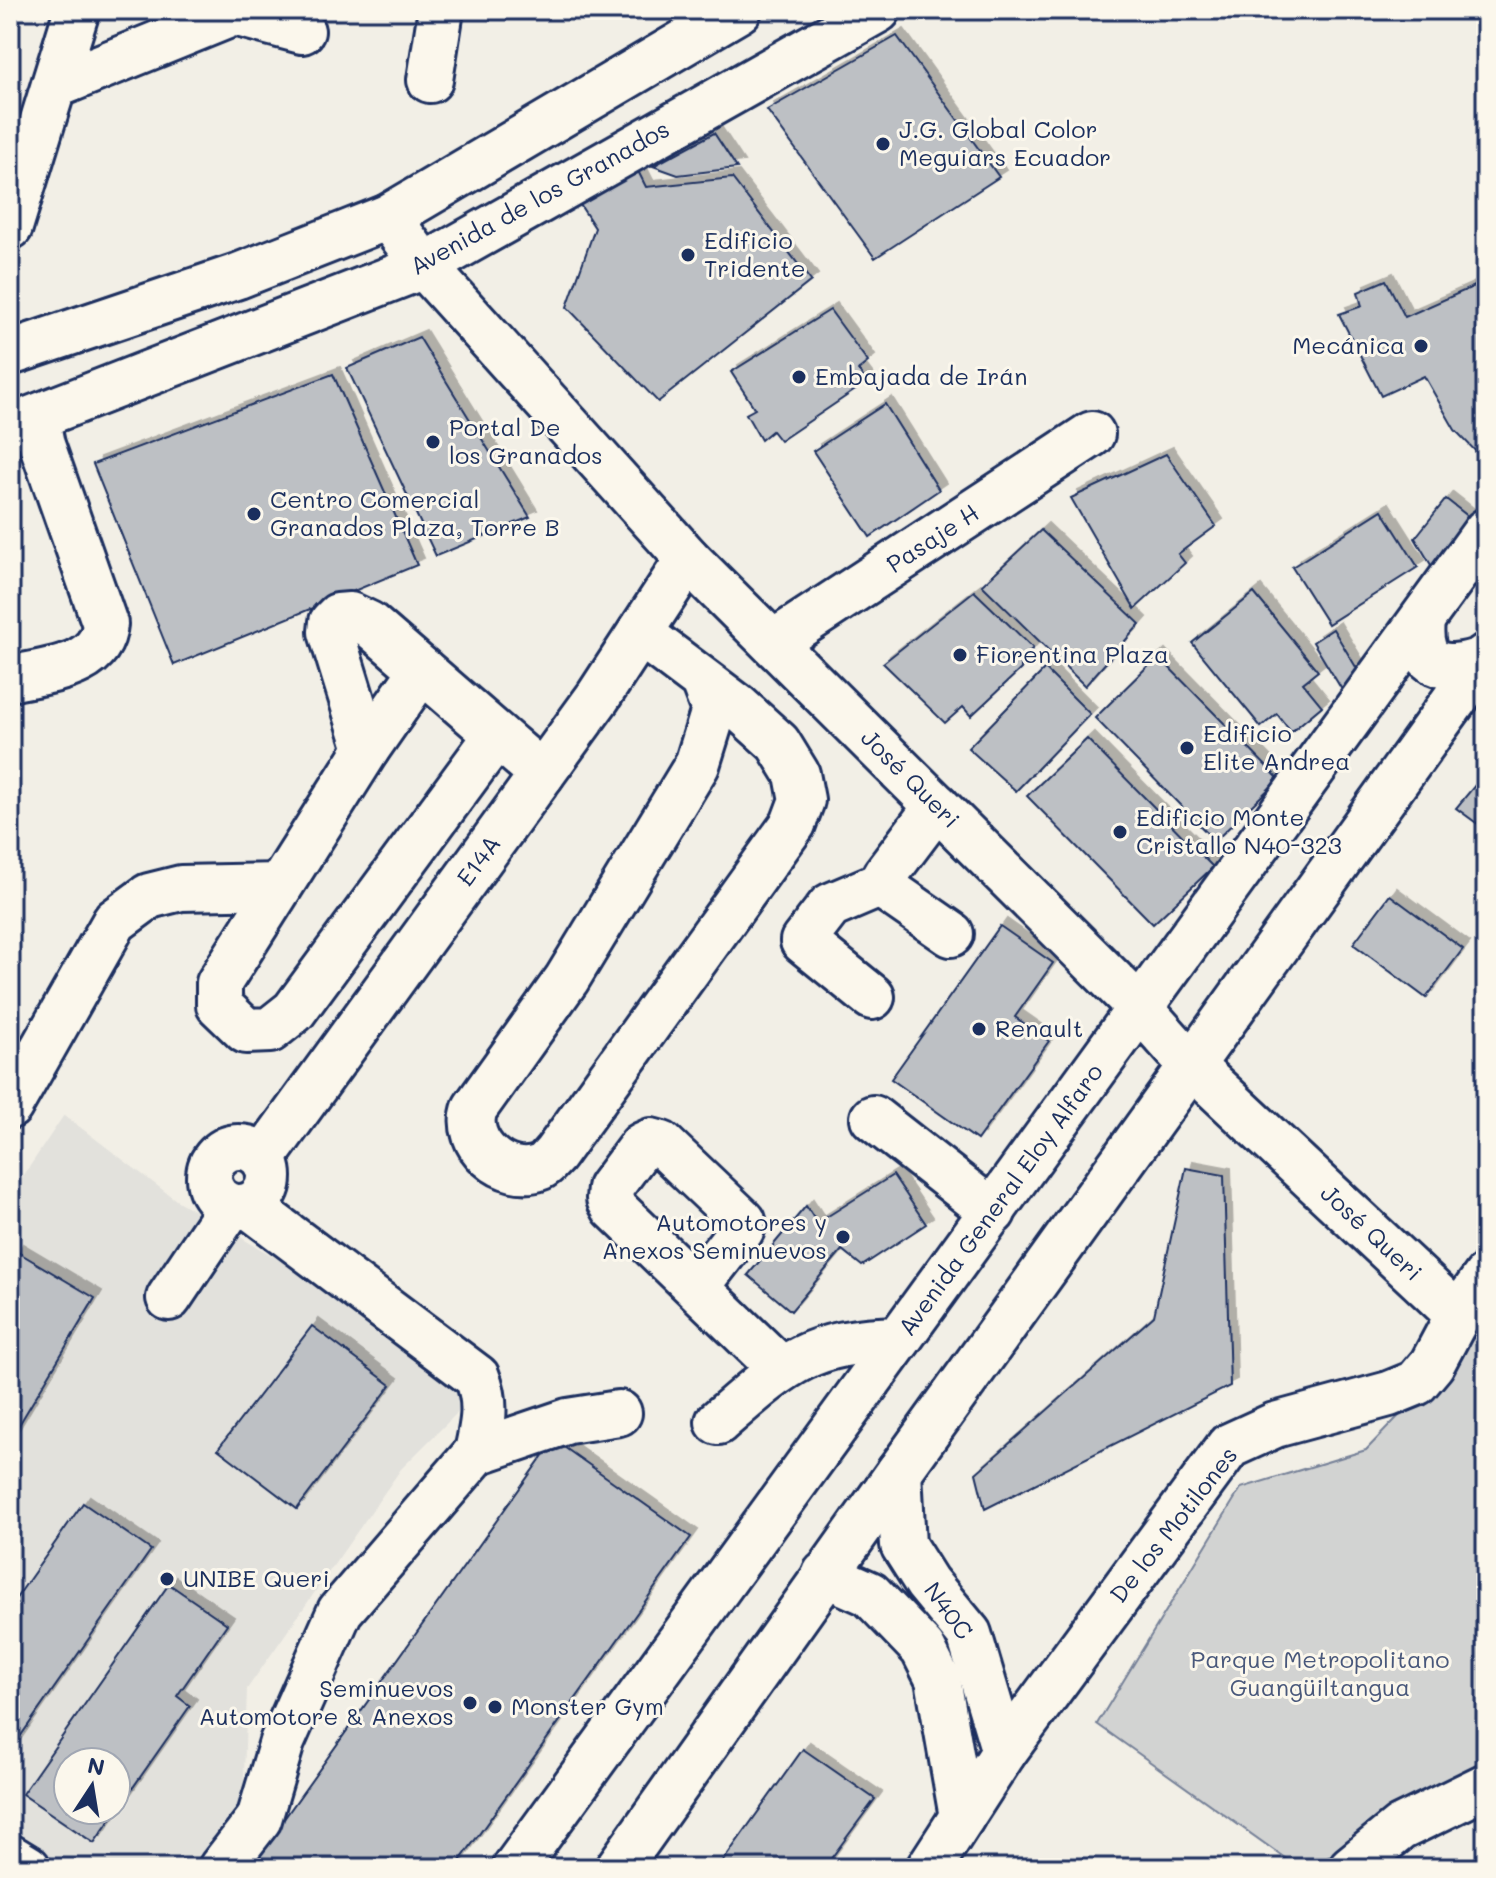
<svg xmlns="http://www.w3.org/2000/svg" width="1496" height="1878" font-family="Mali,sans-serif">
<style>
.built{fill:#e2e1dc;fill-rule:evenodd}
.green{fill:#d2d3d2;stroke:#768198;stroke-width:2}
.building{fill:#bdc0c4;stroke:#1b2f5e;stroke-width:2;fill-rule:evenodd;filter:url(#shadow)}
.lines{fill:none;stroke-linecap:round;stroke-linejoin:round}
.minor-casing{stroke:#1b2f5e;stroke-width:50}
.major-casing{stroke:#1b2f5e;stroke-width:50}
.minor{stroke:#fbf7ec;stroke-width:44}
.major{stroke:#fbf7ec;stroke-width:44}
.poi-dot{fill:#1b2f5e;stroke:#fbf7ec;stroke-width:3}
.labels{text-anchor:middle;stroke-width:6;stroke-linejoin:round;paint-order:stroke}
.poi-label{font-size:24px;fill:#1b2f5e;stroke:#fbf7ec;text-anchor:start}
.street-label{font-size:24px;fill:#1b2f5e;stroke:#fbf7ec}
.park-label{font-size:24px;fill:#49587b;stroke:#fbf7ec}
</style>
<defs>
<filter id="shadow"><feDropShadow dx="7" dy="-7" stdDeviation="0" flood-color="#0004"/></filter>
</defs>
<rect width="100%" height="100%" fill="#f2efe6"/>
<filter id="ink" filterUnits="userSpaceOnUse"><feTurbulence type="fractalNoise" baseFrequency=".0125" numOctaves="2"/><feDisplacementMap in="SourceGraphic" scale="16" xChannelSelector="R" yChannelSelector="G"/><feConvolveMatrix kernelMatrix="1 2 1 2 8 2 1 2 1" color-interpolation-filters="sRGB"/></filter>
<g filter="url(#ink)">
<path class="built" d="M64,1115L176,1200L324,1286L481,1389L401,1469L247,1689L242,1835L216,1868H10V1196ZM68,1762H116V1810H68Z"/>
<path class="green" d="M1486,1325V1773L1308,1868H1299L1097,1724L1241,1488L1366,1450Z"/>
<g class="building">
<path d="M897,36L999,177L875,258L767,110Z"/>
<path d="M714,133L737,168L678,175L653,166Z"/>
<path d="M632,159L646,187L732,178L811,281L658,402L567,307L595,228L573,194Z"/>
<path d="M1386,280L1405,317L1486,281V462L1455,430L1424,376L1381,396L1339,314L1362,306L1358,292Z"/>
<path d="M830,310L868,362L858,370L867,382L780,441L772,431L761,440L746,414L755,409L731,372Z"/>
<path d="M419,337L530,517L436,556L347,368Z"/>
<path d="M333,374L417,565L174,665L93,464Z"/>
<path d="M885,404L939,490L870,537L813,451Z"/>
<path d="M1166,454L1216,526L1178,554L1185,563L1135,609L1071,498Z"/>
<path d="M1446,499L1474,521L1434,570L1415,538Z"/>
<path d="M1382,510L1418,567L1328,624L1292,567Z"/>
<path d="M1041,530L1140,624L1085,686L982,585Z"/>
<path d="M974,591L1033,648L1021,661V669L971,716L963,707L945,723L883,663Z"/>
<path d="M1254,593L1318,671L1303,683L1322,706L1291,732L1277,714L1261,727L1192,643Z"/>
<path d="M1333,629L1359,672L1347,698L1313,642Z"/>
<path d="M1158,656L1279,779L1215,841L1095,718Z"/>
<path d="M1045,669L1090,714L1016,791L968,748Z"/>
<path d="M1087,739L1213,867L1153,924L1027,796Z"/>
<path d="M1486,772V830L1456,808Z"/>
<path d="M1390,895L1463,949L1426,998L1353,944Z"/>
<path d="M1000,926L1053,963L1015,1017L1049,1041L977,1140L891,1079Z"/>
<path d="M1186,1168L1224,1175L1230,1386L985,1509L976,1473L1154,1316Z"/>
<path d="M893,1175L926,1224L862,1266L842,1250L791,1311L748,1275L806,1206L817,1223Z"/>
<path d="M16,1251L95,1298L10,1440V1262Z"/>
<path d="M312,1326L391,1385L297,1509L218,1449Z"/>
<path d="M554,1440L691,1537L455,1868H249Z"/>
<path d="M83,1503L151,1550L10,1751V1607Z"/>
<path d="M169,1584L227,1624L177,1696L190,1706L94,1843L22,1794ZM68,1762H116V1810H68Z"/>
<path d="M803,1749L875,1799L824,1868H718Z"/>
</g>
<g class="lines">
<defs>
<g id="minor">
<path d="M430,80L441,10"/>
<path d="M54,86L234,13L302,31"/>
<path d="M388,217L424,266L688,559L1140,1008L1192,1066L1458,1315"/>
<path d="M10,227L77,10"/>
<path d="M640,633L737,706L778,743L797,774L802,800L793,824L555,1154C551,1158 546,1165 541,1167C505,1182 462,1143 475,1108L567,979L697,765L714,710L704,684"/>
<path d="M773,643L1092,434"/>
<path d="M10,679C46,670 101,669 105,624L42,445L37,420"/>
<path d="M497,735L294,1011L270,1030L246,1031L219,1005V983L367,749L331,632L332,622L338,616L350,615L369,624L542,774"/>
<path d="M367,749L422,670"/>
<path d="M937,806L885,875L884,883L889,891L951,934"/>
<path d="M872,997L803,941L830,906L884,883"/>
<path d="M10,1106L115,921L149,896L181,888L280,886"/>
<path d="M873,1118L993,1212"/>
<circle cx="239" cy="1177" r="30"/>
<path d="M263,1158L598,697L688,559"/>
<path d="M249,1206L477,1377C488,1403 483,1425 477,1452"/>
<path d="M697,1287L742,1229L743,1221L662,1144L651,1141L642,1145L610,1188L609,1199L614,1208L780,1368"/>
<path d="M169,1298L230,1207"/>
<path d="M718,1422C785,1364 807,1341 899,1339"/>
<path d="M899,1472L903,1545L927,1583L969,1634L1004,1752"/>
<path d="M825,1574L870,1594L923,1649L938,1679L962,1817"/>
<path d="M10,1857L28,1868"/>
<path d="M221,1868L259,1819L282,1742L340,1611L477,1452L568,1421L619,1413"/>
<path d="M929,1868L1004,1752L1229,1446L1275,1425L1389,1394L1416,1383L1432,1364L1458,1315L1486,1276"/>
<path d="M1351,1868L1400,1828L1486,1786"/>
</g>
<g id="major">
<path d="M10,353L238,276L388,217L739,10"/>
<path d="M10,427L424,266L878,10"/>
<path d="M1422,620C1417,669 1444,673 1484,659"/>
<path d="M515,1868L1486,531"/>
<path d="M618,1868L899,1472L1486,656"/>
</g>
</defs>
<use href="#minor" class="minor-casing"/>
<use href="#major" class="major-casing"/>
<use href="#minor" class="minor"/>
<use href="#major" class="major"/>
</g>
</g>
<g class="poi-dot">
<circle cx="883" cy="144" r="8"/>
<circle cx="688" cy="255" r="8"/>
<circle cx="1421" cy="346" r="8"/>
<circle cx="799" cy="377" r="8"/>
<circle cx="433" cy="442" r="8"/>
<circle cx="254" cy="514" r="8"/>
<circle cx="960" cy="655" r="8"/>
<circle cx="1187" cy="748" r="8"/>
<circle cx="1120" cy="832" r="8"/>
<circle cx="979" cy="1029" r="8"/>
<circle cx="843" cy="1237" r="8"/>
<circle cx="167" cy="1579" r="8"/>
<circle cx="470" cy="1703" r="8"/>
<circle cx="495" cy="1707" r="8"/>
</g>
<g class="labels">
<g class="poi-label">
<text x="899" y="138">J.G. Global Color<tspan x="899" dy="28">Meguiars Ecuador</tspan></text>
<text x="704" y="249">Edificio<tspan x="704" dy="28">Tridente</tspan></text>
<text x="1405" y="354" text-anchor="end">Mecánica</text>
<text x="815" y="385">Embajada de Irán</text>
<text x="449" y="436">Portal De<tspan x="449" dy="28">los Granados</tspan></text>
<text x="270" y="508">Centro Comercial<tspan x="270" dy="28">Granados Plaza, Torre B</tspan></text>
<text x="976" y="663">Fiorentina Plaza</text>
<text x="1203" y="742">Edificio<tspan x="1203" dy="28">Elite Andrea</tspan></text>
<text x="1136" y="826">Edificio Monte<tspan x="1136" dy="28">Cristallo N40-323</tspan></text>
<text x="995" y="1037">Renault</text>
<text x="827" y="1231" text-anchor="end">Automotores y<tspan x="827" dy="28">Anexos Seminuevos</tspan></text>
<text x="183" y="1587">UNIBE Queri</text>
<text x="454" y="1697" text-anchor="end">Seminuevos<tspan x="454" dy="28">Automotore &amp; Anexos</tspan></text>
<text x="511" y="1715">Monster Gym</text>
</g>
<g class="street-label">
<text transform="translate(540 198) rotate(-29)" y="8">Avenida de los Granados</text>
<text transform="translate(933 539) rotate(-33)" y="8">Pasaje H</text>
<text transform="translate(910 779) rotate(45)" y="8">José Queri</text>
<text transform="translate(479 861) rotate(-54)" y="8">E14A</text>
<text transform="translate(1001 1200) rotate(-54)" y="8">Avenida General Eloy Alfaro</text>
<text transform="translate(1371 1233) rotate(43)" y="8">José Queri</text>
<text transform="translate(1174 1525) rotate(-52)" y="8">De los Motilones</text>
<text transform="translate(948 1611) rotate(54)" y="8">N40C</text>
</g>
<g class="park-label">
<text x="1320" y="1668">Parque Metropolitano<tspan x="1320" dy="28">Guangüiltangua</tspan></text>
</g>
</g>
<rect width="1496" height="1878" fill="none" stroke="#fbf7ec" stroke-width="40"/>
<rect x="20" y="20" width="1456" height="1838" fill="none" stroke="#1b2f5e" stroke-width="3" filter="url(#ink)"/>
<g transform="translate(92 1786) rotate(12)"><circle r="38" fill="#fbf7ec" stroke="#a1a7b3" stroke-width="2"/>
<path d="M0-6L14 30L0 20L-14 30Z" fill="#1b2f5e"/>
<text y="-12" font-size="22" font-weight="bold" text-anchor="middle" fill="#1b2f5e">N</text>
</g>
</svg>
